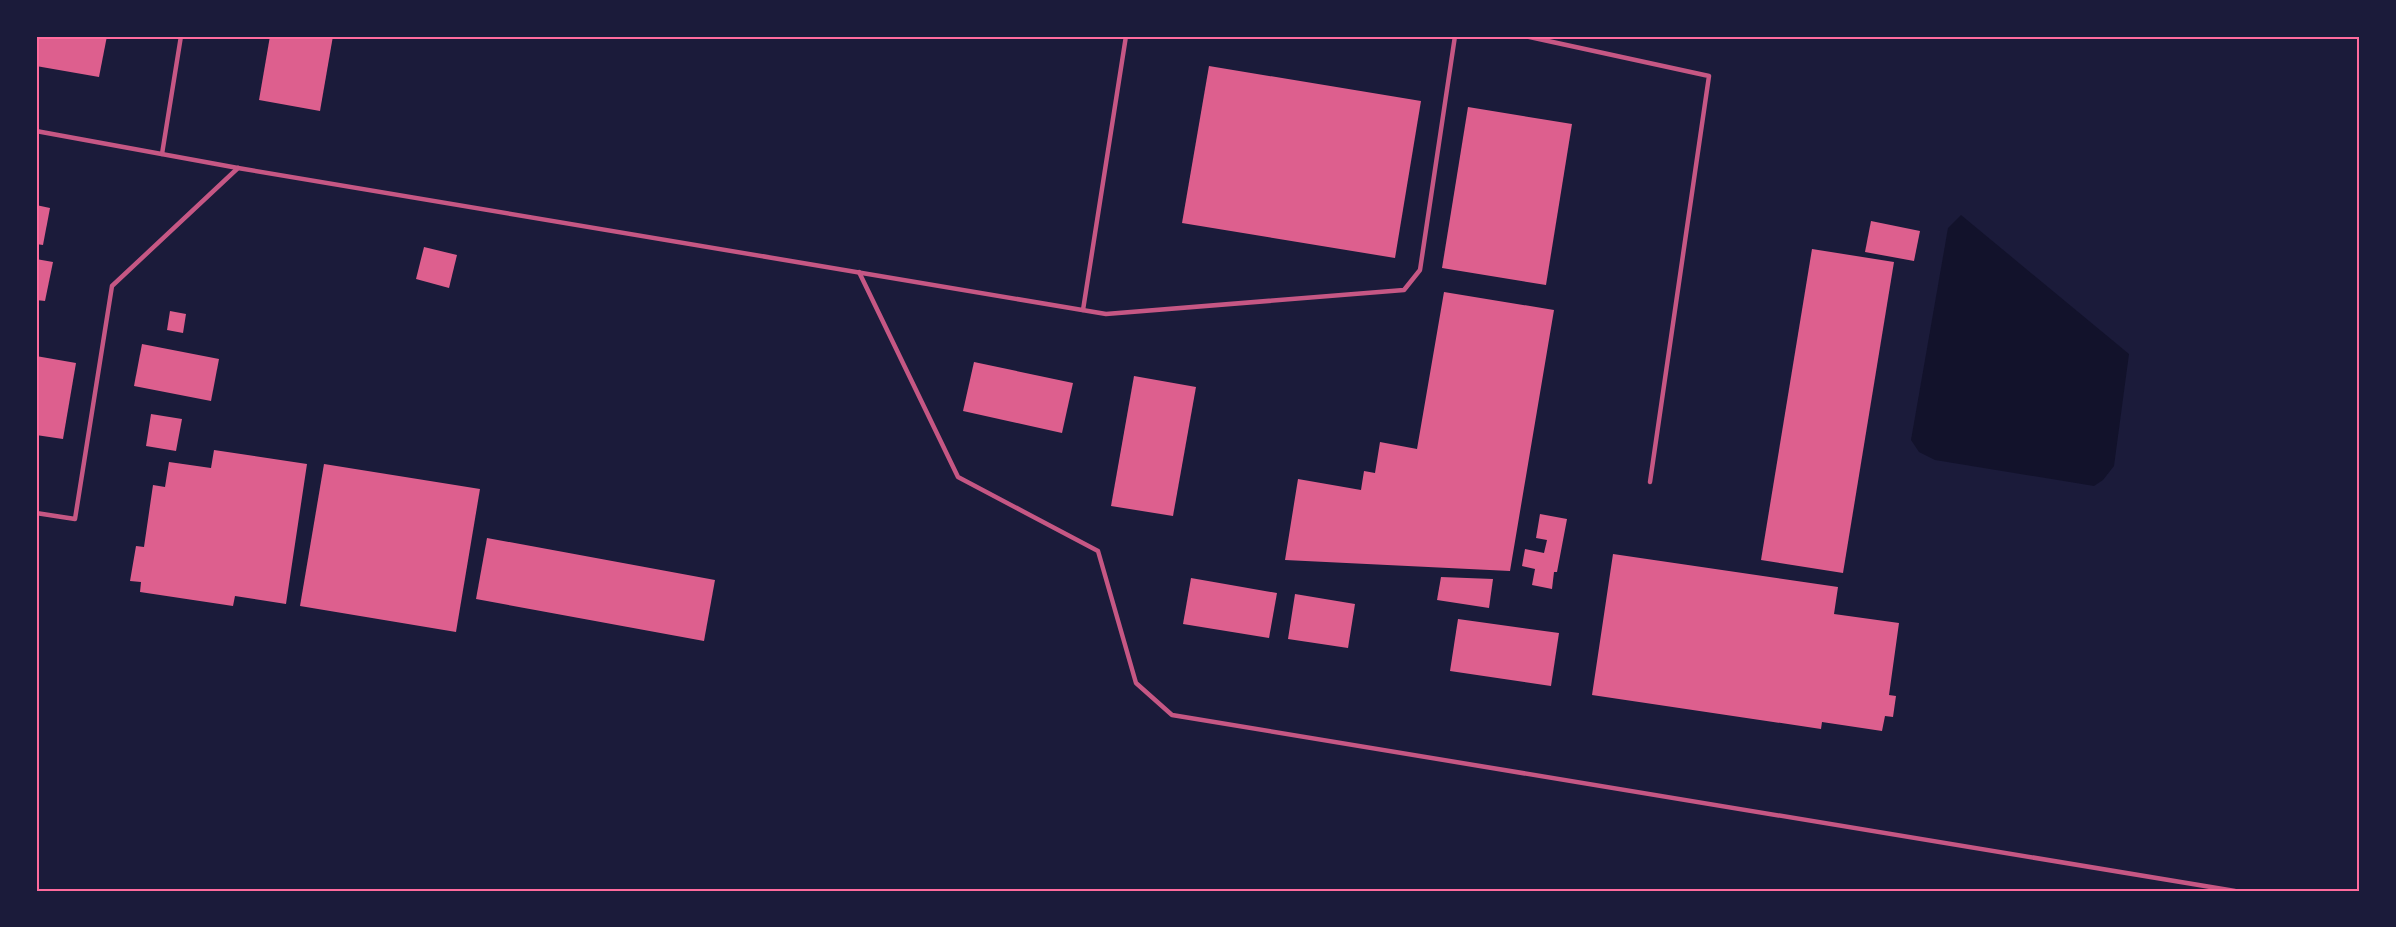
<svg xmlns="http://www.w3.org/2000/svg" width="2396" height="927" font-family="'PT Sans Narrow',sans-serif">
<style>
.water{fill:#12122b}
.building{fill:#dd5f8e}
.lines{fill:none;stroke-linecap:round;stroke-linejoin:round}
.service{stroke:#c65784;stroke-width:4.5}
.neatline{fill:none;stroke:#ff6b9d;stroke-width:2}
</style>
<rect width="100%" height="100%" fill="#1b1b3a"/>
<path class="water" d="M1961,215L2129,354L2114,466L2103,480L2094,486L1935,460L1919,452L1911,440L1948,228Z"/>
<g class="building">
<path d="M36,36H107L99,77L36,66Z"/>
<path d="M270,36H333L320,111L259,100Z"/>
<path d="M1209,66L1421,101L1395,258L1182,223Z"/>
<path d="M1468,107L1572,124L1546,285L1442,268Z"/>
<path d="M36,205L50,208L43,245L36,244Z"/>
<path d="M1871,221L1920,231L1914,261L1865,252Z"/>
<path d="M424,247L457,255L449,288L416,279Z"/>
<path d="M1812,249L1894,262L1843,573L1761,560Z"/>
<path d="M36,259L53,262L45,301L36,300Z"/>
<path d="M1444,292L1554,310L1510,571L1285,560L1298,479L1361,490L1364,471L1375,473L1380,442L1417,449Z"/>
<path d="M170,311L186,314L183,333L167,330Z"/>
<path d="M142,344L219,359L211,401L134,386Z"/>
<path d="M36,356L76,363L63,439L36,435Z"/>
<path d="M974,362L1073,383L1062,433L963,411Z"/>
<path d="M1134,376L1196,387L1173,516L1111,506Z"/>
<path d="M151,414L182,419L176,451L146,446Z"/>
<path d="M214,450L307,464L286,604L235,596L233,606L140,592L141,582L130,581L136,546L144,547L153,485L165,487L169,462L211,468Z"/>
<path d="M324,464L480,489L456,632L300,606Z"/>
<path d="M1540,514L1567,519L1557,572H1554L1552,589L1532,585L1535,569L1522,566L1525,549L1544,553L1547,540L1536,538Z"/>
<path d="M487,538L715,580L704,641L476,599Z"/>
<path d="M1613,554L1838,587L1834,614L1899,623L1889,695L1896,696L1893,717L1885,716L1882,731L1822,722L1821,729L1592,695Z"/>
<path d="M1441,577L1493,579L1489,608L1437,600Z"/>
<path d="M1191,578L1277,593L1269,638L1183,624Z"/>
<path d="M1295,594L1355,604L1348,648L1288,639Z"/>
<path d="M1458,619L1559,633L1551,686L1450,671Z"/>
</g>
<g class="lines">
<g class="service">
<path d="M1525,36L1709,76L1650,482"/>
<path d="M36,131L238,168L1106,314L1404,290L1420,270L1455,36"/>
<path d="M162,154L181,36"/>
<path d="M859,272L958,477L1098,551L1136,683L1172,715L2235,891"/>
<path d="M1083,310L1126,36"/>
<path d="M36,513L75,519L112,286L238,168"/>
</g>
</g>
<rect width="2396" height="927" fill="none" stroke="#1b1b3a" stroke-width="75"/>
<rect x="38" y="38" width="2320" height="852" class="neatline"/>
</svg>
